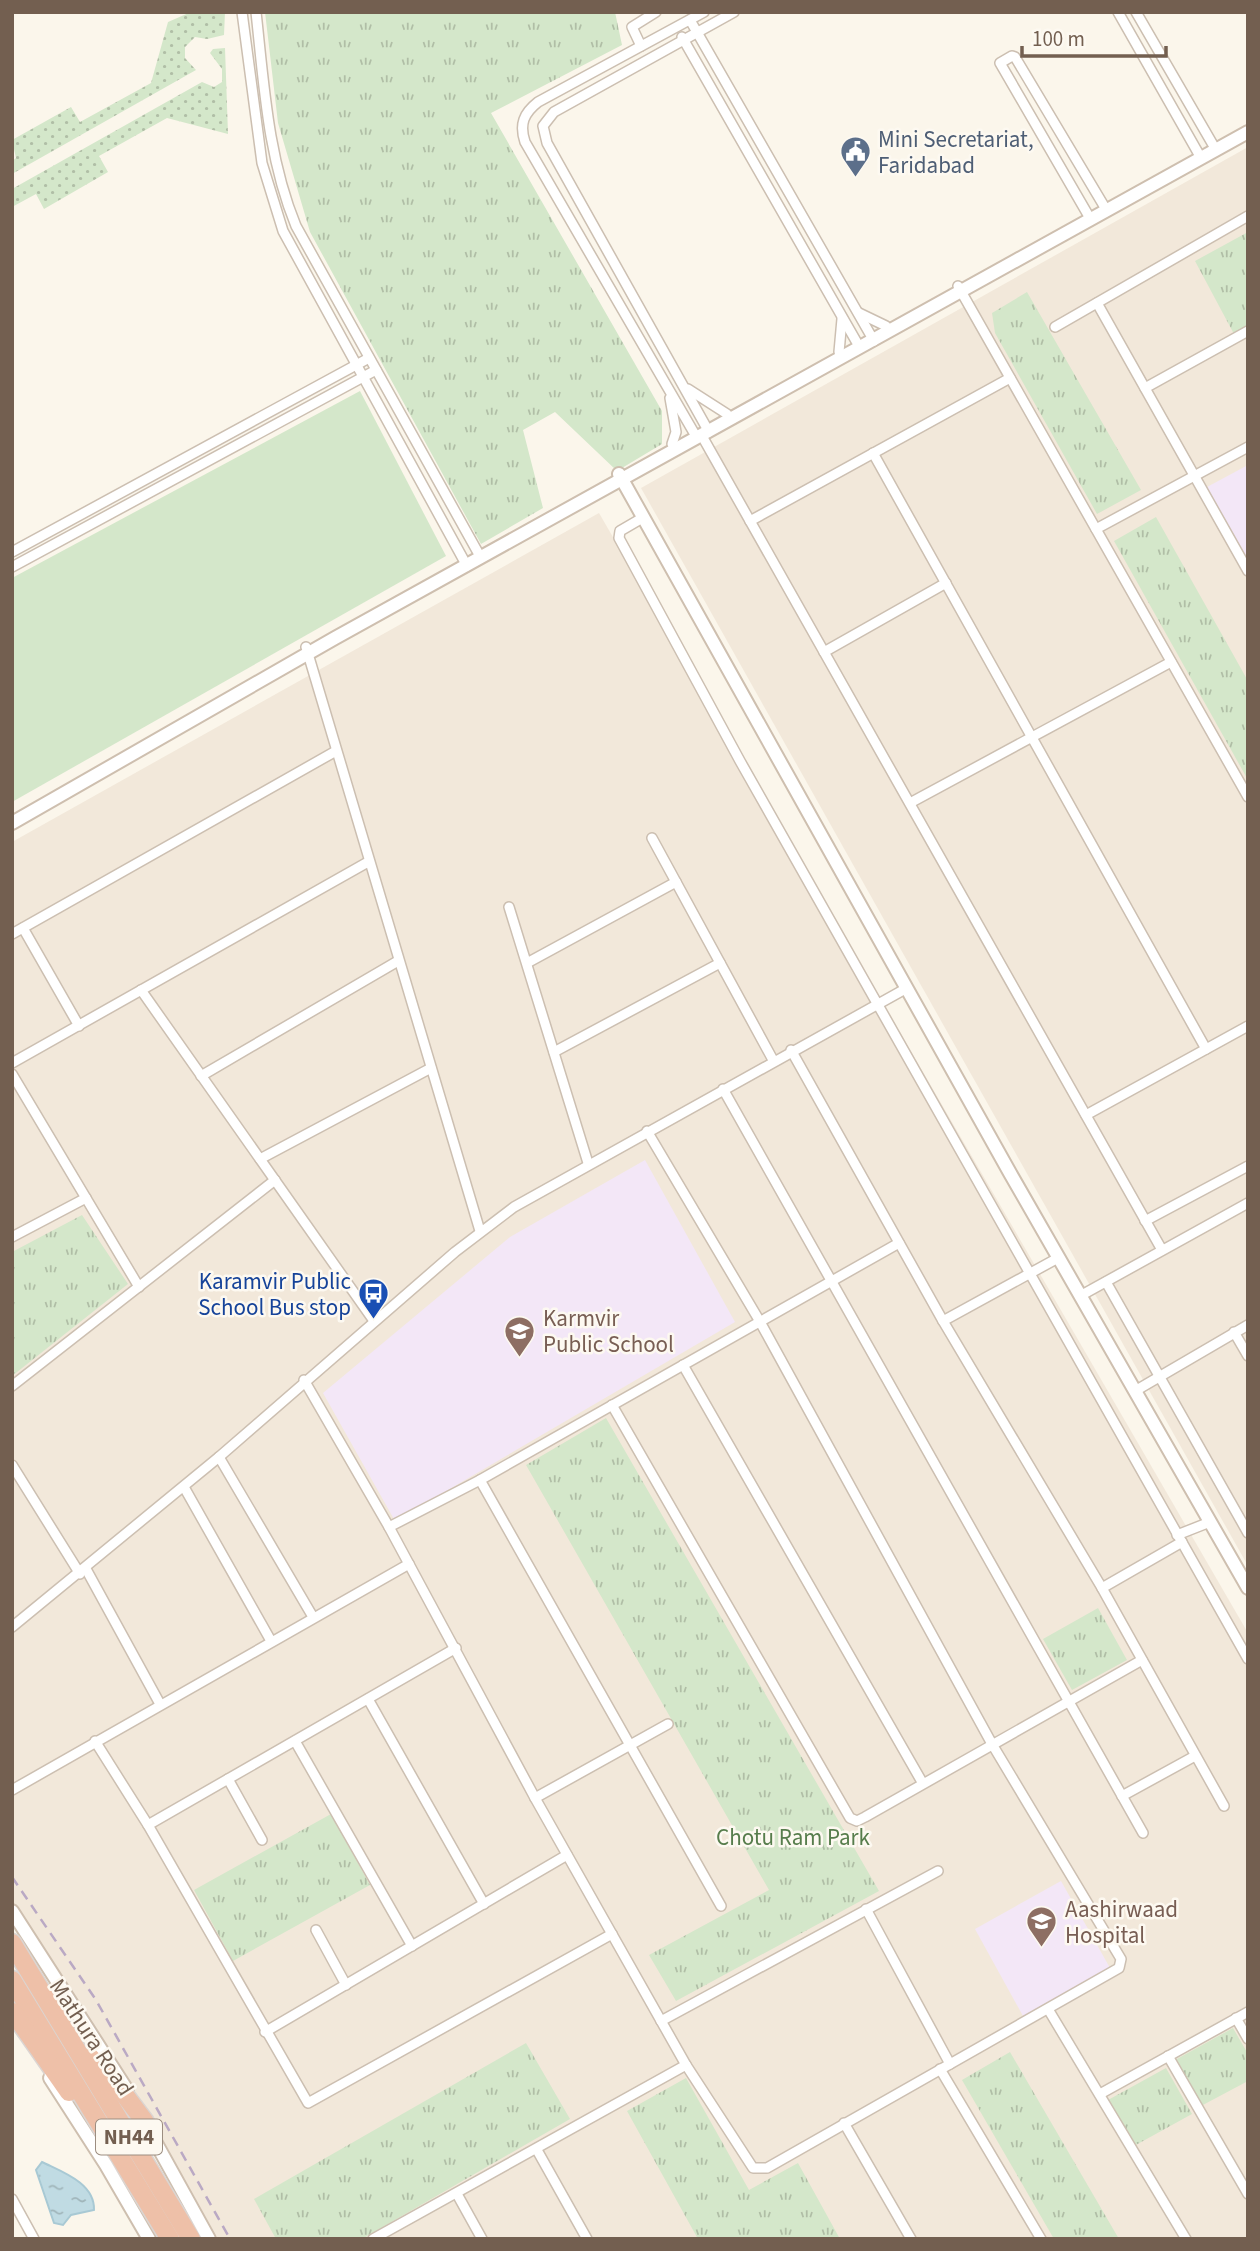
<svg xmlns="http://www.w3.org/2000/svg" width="1260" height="2251" font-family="'Source Sans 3',sans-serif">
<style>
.residential{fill:#f2e8da}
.education{fill:#f3e7f7}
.grass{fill:#d4e7ca}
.park{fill:url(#park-tufts)}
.garden{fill:url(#garden-dots)}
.water{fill:url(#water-ripples);stroke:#a8c9d4;stroke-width:2}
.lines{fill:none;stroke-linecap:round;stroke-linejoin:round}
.street-casing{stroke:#ccbfb1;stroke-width:12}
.secondary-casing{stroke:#cebfaf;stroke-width:16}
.highway-casing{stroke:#dbd5d2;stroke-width:21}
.street{stroke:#fff;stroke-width:9}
.secondary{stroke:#fff;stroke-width:12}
.highway{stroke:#eec0a8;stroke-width:18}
.rail{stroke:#baa9c4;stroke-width:2.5;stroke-dasharray:10 7;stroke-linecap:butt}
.labels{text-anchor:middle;stroke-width:5;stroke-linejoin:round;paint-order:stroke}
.shield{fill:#fdf9f1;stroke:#9c8d80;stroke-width:2}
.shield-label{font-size:21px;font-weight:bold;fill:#735f50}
.service-label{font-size:23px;fill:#4e5e75;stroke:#fdf9f1;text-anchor:start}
.transit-label{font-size:23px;fill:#164399;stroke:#fdf9f1;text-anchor:end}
.education-label{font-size:23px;fill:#785e54;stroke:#fdf9f1;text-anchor:start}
.park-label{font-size:23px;fill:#577d4c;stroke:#fdf9f1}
.street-label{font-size:23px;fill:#735f50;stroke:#fdf9f1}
</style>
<defs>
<pattern id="park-tufts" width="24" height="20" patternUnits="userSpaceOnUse" patternTransform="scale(1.75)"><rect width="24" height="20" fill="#d4e7ca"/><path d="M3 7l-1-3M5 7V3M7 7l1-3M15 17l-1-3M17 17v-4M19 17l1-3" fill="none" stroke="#b0bea6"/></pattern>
<pattern id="garden-dots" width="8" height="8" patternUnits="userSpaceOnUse" patternTransform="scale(1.75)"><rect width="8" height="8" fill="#d4e7ca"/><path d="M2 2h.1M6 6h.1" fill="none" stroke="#b0bea6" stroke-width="1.8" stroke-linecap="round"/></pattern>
<pattern id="water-ripples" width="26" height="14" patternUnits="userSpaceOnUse" patternTransform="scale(1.75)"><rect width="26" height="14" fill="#c0dbe3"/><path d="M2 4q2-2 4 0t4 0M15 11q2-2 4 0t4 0" fill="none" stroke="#a0b5ba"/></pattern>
</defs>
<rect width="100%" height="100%" fill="#fbf6eb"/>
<g class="residential">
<path d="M1248,147V1566L641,488Z"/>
<path d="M599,513L1248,1633V2239H203L12,1903V842Z"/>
</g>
<g class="education">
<path d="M1248,465V562L1207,487Z"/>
<path d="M645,1160L735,1322L395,1521L323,1393L510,1237Z"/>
<path d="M1061,1881L1110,1968L1023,2016L975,1929Z"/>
</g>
<path class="grass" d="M360,391L446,556L12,802V578Z"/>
<g class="park">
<path d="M265,12H615L622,45L491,113L662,411V444L617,471L555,412L523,430L543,508L481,544L310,232L278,123Z"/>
<path d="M1248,232V327L1234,334L1195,261Z"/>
<path d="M1027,292L1141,490L1097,514L995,333L992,313Z"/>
<path d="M1156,517L1248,681V780L1114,541Z"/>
<path d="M82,1215L128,1284L12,1376V1252Z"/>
<path d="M606,1418L879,1891L676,2001L649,1955L769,1890L526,1465Z"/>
<path d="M1098,1608L1127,1660L1072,1690L1043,1639Z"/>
<path d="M331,1814L370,1885L233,1961L194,1890Z"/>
<path d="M1233,2028L1248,2054V2081L1201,2106L1175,2060Z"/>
<path d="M526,2043L570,2119L362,2239H276L254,2199Z"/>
<path d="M1010,2052L1119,2239H1054L962,2080Z"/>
<path d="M1166,2068L1192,2114L1134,2146L1108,2100Z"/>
<path d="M686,2078L749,2190L798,2163L840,2239H698L627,2111Z"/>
</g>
<g class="garden">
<path d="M191,12H225L224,35L207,39L195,37L185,47V58L196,70L12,174V161L16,158L12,140L71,107L80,122L151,83L168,22Z"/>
<path d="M225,48L228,134L167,118L99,156L108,172L44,209L36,194L12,207V189L202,82L214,87L222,82V69L210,53L213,49Z"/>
</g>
<path class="water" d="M42,2162C62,2172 95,2183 94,2210L71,2215L63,2225L54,2223L36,2170Z"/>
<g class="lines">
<defs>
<g id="street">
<path d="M242,12L262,163L283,231L467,566"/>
<path d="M256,12C264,85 268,158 296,226L481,558"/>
<path d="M1118,12L1201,158"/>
<path d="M1136,12L1216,150"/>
<path d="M690,20L874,341"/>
<path d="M682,37L860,348"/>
<path d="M641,46L632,27L656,12"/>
<path d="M1091,220L1000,63L1012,56L1015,57L1107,211"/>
<path d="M958,286L1248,797"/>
<path d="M1097,303L1248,571"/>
<path d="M859,313L886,326"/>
<path d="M1055,327L1248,216"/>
<path d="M839,352L842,319"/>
<path d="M1145,388L1248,331"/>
<path d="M688,389L727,414"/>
<path d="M670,398L676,432L672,444"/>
<path d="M709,432L547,143L543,126L554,112L734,12"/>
<path d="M702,436L1162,1250"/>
<path d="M697,438L525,142C519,124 524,113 538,102L704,12"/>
<path d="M873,453L1206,1049"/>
<path d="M644,517L620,531L619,538L740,761L1248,1659"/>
<path d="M750,521L1010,378"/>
<path d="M1096,529L1248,447"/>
<path d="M12,552L369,358"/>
<path d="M12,567L376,370"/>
<path d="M306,647L480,1231"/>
<path d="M824,652L946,583"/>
<path d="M910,803L1171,662"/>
<path d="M652,838L773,1060"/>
<path d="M509,907L588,1163"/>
<path d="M23,928L79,1026"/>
<path d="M12,934L336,751"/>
<path d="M527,963L676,882"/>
<path d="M141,990L374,1321"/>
<path d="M791,1050L943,1321L1102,1588L1224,1806"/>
<path d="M554,1052L720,963"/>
<path d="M12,1063L368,862"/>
<path d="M12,1074L139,1287"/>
<path d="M201,1076L398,961"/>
<path d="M723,1089L1143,1833"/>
<path d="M1086,1115L1248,1026"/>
<path d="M260,1159L431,1068"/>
<path d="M1145,1221L1248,1166"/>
<path d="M12,1237L86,1198"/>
<path d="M1106,1282L1248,1533"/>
<path d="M1080,1296L1248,1203"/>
<path d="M943,1321L1058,1258"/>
<path d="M1234,1332L1248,1356"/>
<path d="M683,1365L922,1782"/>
<path d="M304,1380L389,1527L535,1798L686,2065L753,2168H767L1119,1968L1121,1959L992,1744L759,1320L647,1131"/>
<path d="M12,1386L275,1180"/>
<path d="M1135,1391L1248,1325"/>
<path d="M612,1405L850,1818L857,1821L865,1817L1142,1660"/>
<path d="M219,1457L313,1617"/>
<path d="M12,1465L80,1574"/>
<path d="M480,1480L721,1906"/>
<path d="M184,1487L271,1641"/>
<path d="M389,1527L480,1480L899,1243"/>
<path d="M1177,1535L1210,1522"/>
<path d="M86,1569L160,1704"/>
<path d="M1102,1588L1182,1542"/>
<path d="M12,1627L219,1457L455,1252L514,1207L907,988"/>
<path d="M368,1699L484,1904"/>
<path d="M95,1741L148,1825L308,2103L612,1934"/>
<path d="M295,1741L412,1946"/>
<path d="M228,1779L262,1840"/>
<path d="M12,1790L409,1564"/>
<path d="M1122,1796L1195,1756"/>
<path d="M535,1798L668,1724"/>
<path d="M148,1825L456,1648"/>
<path d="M866,1909L950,2064"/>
<path d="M316,1930L346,1985"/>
<path d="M1048,2009L1186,2239"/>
<path d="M1236,2018L1248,2039"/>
<path d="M661,2021L938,1871"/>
<path d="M265,2032L567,1855"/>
<path d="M1168,2056L1248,2194"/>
<path d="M940,2069L1041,2239"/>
<path d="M1100,2094L1248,2012"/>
<path d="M844,2123L911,2239"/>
<path d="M537,2150L587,2239"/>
<path d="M457,2194L482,2239"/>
<path d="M12,2199L34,2239"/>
<path d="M373,2239L686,2065"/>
</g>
<g id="secondary">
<path d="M619,474L1010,1173L1248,1588"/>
<path d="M12,823L335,638L1248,132"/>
<path d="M12,1911L127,2090"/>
<path d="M50,2078L106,2165L149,2239"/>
<path d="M141,2116L209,2239"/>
</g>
<g id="highway">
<path d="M12,1943L191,2239"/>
<path d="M12,1980L170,2239"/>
<path d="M13,2012L69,2092"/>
<path d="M90,2057L124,2094L145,2122"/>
</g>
</defs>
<use href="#street" class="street-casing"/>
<use href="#secondary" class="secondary-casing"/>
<use href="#highway" class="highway-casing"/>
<use href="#street" class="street"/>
<use href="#secondary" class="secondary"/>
<use href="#highway" class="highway"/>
<path class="rail" d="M12,1877L96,2000L230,2239"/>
</g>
<defs>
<symbol id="civic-pin" viewBox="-11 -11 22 30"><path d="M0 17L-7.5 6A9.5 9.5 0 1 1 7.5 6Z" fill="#5c6f8a" stroke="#fdf9f1"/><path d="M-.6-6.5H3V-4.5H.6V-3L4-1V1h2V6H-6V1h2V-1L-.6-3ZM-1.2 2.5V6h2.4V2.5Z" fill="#fff"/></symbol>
<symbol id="bus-pin" viewBox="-11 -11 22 30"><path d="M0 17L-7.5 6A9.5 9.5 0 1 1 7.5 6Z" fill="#1a4fb4" stroke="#fdf9f1"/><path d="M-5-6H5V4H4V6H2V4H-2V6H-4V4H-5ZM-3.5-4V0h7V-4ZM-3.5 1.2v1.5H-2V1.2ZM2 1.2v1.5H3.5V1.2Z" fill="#fff"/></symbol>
<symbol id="school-pin" viewBox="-11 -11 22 30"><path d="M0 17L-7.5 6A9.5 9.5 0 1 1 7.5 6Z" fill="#8d6e63" stroke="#fdf9f1"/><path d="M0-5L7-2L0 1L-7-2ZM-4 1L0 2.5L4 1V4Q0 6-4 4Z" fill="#fff"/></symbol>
</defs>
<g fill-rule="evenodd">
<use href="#civic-pin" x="838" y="134" width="35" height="47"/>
<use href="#bus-pin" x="356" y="1276" width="35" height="47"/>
<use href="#school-pin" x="502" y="1314" width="35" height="47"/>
<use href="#school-pin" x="1024" y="1904" width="35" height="47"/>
</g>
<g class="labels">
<rect class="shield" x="96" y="2119.5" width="66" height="35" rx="5"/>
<g class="shield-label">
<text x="129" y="2144">NH44</text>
</g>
<g class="service-label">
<text x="878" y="147">Mini Secretariat,<tspan x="878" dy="26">Faridabad</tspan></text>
</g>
<g class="transit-label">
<text x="351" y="1289">Karamvir Public<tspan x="351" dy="26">School Bus stop</tspan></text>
</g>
<g class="education-label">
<text x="543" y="1326">Karmvir<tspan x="543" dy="26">Public School</tspan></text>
<text x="1065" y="1917">Aashirwaad<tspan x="1065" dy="26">Hospital</tspan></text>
</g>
<g class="park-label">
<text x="793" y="1845">Chotu Ram Park</text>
</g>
<g class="street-label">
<text transform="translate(92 2037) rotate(57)" y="8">Mathura Road</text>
</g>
</g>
<rect width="1260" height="2251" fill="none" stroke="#735f50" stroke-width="28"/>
<path d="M1022 46v10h144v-10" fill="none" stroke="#735f50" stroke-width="3.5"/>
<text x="1032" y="46" font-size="21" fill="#735f50" stroke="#fdf9f1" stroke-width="5" paint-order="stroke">100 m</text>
</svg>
